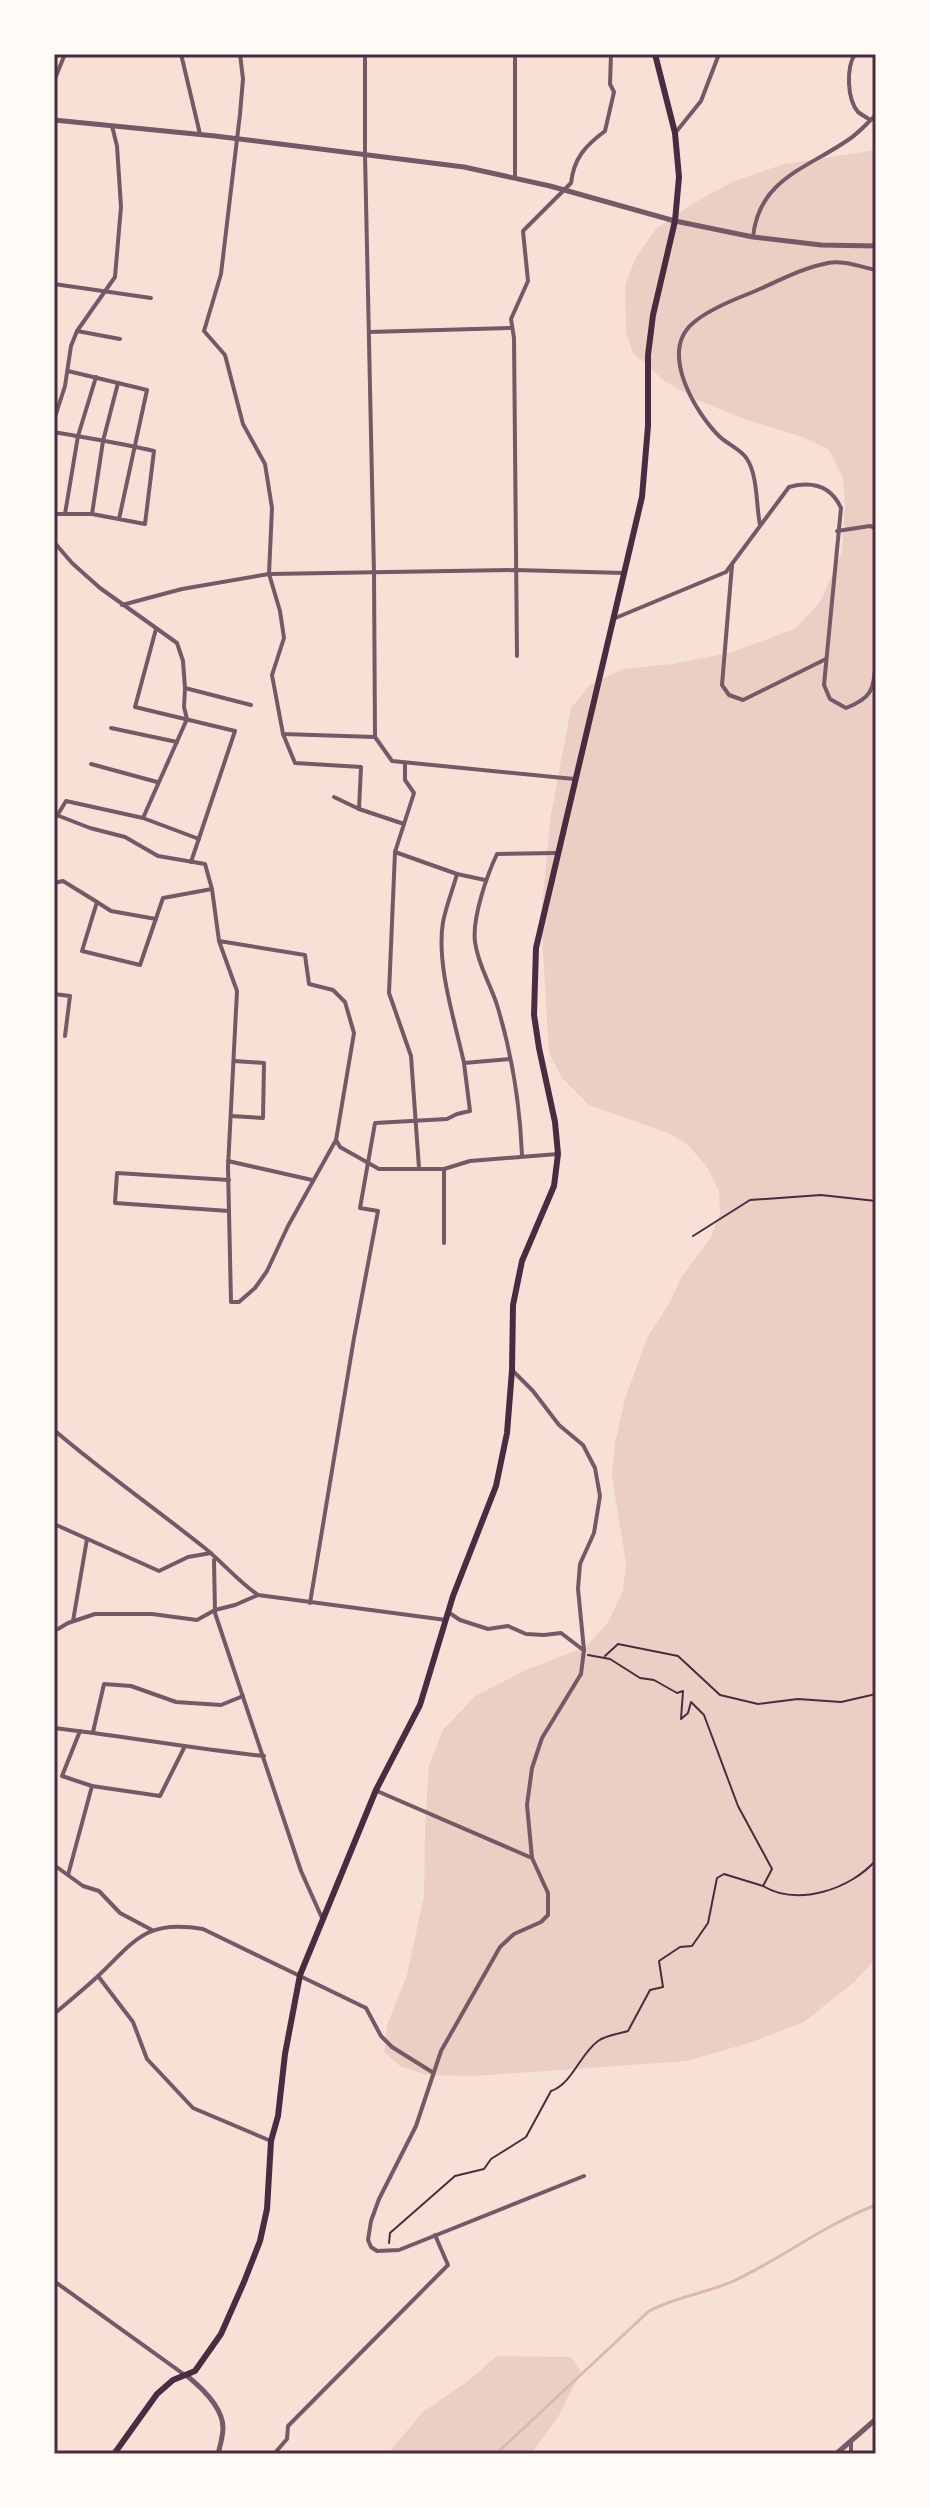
<svg xmlns="http://www.w3.org/2000/svg" width="930" height="2508" font-family="'Noto Sans',sans-serif">
<style>
.green{fill:#ebcfc5}
.lines{fill:none;stroke-linecap:round;stroke-linejoin:round}
.stream{stroke:#dcb8b0;stroke-width:3}
.path{stroke:#4a2c40;stroke-width:2}
.minor{stroke:#755966;stroke-width:4}
.tertiary{stroke:#755966;stroke-width:5}
.secondary{stroke:#4a2c40;stroke-width:6}
.neatline{fill:none;stroke:#4a2c40;stroke-width:3}
</style>
<rect width="100%" height="100%" fill="#f7e1d7"/>
<g class="green">
<path d="M876,150V1959L854,1982L804,2022L749,2043L687,2061L475,2076L426,2075L400,2066L384,2052L387,2025L407,1975L424,1896L425,1827L429,1765L443,1730L475,1696L528,1669L586,1647L608,1622L623,1591L626,1563L612,1477L615,1443L625,1399L647,1338L670,1302L681,1278L711,1237L720,1213L719,1191L707,1167L687,1144L668,1133L589,1105L562,1078L549,1053L541,916L551,814L571,708L590,685L623,669L672,664L729,653L795,629L820,602L842,552L845,507L843,478L829,450L803,437L744,419L697,400L663,380L633,353L626,332L625,285L636,257L656,229L692,204L734,181L784,164Z"/>
<path d="M497,2356L571,2357L581,2372L558,2417L531,2454H387L423,2412L468,2381Z"/>
</g>
<g class="lines">
<path class="stream" d="M496,2454L649,2311C677,2296 709,2293 738,2279C785,2256 826,2224 876,2205"/>
<g class="path">
<path d="M693,1236L750,1200L821,1195L876,1201"/>
<path d="M588,1655L610,1659L640,1678L654,1680L677,1693L683,1691L681,1719L688,1713L691,1702L704,1715L738,1806L772,1869L763,1886C798,1907 851,1889 876,1860"/>
<path d="M605,1656L618,1644L678,1656L720,1695L758,1704L798,1699L841,1702L876,1694"/>
<path d="M389,2243L390,2233L455,2176L484,2169L491,2159L526,2137L551,2091C572,2084 580,2054 598,2041C606,2035 619,2034 628,2031L650,1990L663,1987L659,1961L680,1947L692,1946L708,1923L717,1878L724,1874L763,1886"/>
</g>
<g class="minor">
<path d="M181,54L200,134"/>
<path d="M240,54L243,79L240,114L221,274L204,331L225,355L243,424L265,464L272,508L269,574L280,611L284,638L272,675L283,734L375,737"/>
<path d="M365,54V155L374,573L375,737L392,761L574,779"/>
<path d="M515,54V178"/>
<path d="M855,54C846,68 847,99 858,112C859,113 869,119 870,120"/>
<path d="M54,81L65,54"/>
<path d="M676,132L701,101L719,54"/>
<path d="M753,237C759,179 806,169 848,140C859,133 867,123 876,115"/>
<path d="M54,284L151,298"/>
<path d="M77,331L120,339"/>
<path d="M369,332L510,328"/>
<path d="M68,371L118,383"/>
<path d="M54,420L65,386L71,346L77,331L115,277L121,207L117,146L112,126"/>
<path d="M54,432C87,438 121,443 154,451L145,524L92,514L103,441L118,383L147,390L119,519"/>
<path d="M54,514H92"/>
<path d="M65,514L78,436L96,377"/>
<path d="M760,525C756,506 758,476 747,459C742,450 727,444 719,436C695,412 659,352 693,323C708,310 730,301 748,294C773,284 801,268 828,263C843,260 861,267 876,270"/>
<path d="M837,531L870,526L876,528"/>
<path d="M54,542L72,563L100,588L177,643L183,661L185,688L251,705"/>
<path d="M732,565L722,685L729,695L743,700L826,659"/>
<path d="M122,605L182,589L269,574L516,570L624,573"/>
<path d="M613,619L726,572L789,487C812,481 831,486 841,508L824,685L830,699L846,708C874,697 873,689 876,660"/>
<path d="M156,629L135,707L235,731L191,862"/>
<path d="M517,656L514,338L511,319L528,281L523,231L571,183C574,158 585,146 605,131L614,92L610,84L611,54"/>
<path d="M185,688L184,707L187,719L143,818L199,839"/>
<path d="M111,728L177,742"/>
<path d="M283,734L295,763L361,767L359,809L404,824L395,852"/>
<path d="M91,764L157,782"/>
<path d="M334,797L359,809"/>
<path d="M54,814L90,828L125,837L158,856L205,864L212,889L219,941L237,991L228,1167L231,1302H239L255,1288L267,1271L288,1226L336,1140L354,1033L345,1002L333,990L309,984L305,955L219,941"/>
<path d="M57,816L66,801L143,818"/>
<path d="M404,824L414,793L405,780V764"/>
<path d="M457,874C453,889 446,906 443,922C436,965 455,1021 464,1063L510,1059"/>
<path d="M54,883L63,881L97,902L82,951L140,965L163,898L212,889"/>
<path d="M97,902L111,911L156,919"/>
<path d="M54,994L70,996L65,1036"/>
<path d="M231,1116L263,1118L264,1063L234,1061"/>
<path d="M336,1140L340,1147L379,1169H444L470,1161L558,1154"/>
<path d="M522,1155C520,1105 512,1054 497,1005C490,983 478,965 475,942C472,918 487,875 497,854L558,853"/>
<path d="M228,1161L312,1180"/>
<path d="M419,1168L411,1056L389,993L395,852L457,874L485,880"/>
<path d="M444,1169V1243"/>
<path d="M229,1180L117,1173L115,1203L229,1211"/>
<path d="M512,1370L533,1391L559,1425L583,1445L595,1468L600,1496L594,1533L580,1564L578,1589L584,1650L581,1674L542,1738L532,1768L527,1805L532,1858L548,1893V1915L541,1922L514,1934L500,1947L441,2051L416,2126L379,2199L371,2221L368,2240L371,2247L377,2251L399,2250L584,2176"/>
<path d="M54,1430C103,1472 156,1509 206,1549C224,1564 239,1582 258,1595L446,1620"/>
<path d="M54,1524L159,1571L188,1557L211,1553"/>
<path d="M214,1560L215,1613L301,1871L322,1918"/>
<path d="M310,1603L354,1338L378,1211L360,1208L375,1123L447,1119L457,1114L470,1111L464,1063"/>
<path d="M448,1612L460,1620L488,1629L508,1626L526,1634L544,1635L561,1633L582,1649"/>
<path d="M73,1621L87,1539"/>
<path d="M58,1629L68,1623L95,1614H152L197,1620L215,1610L235,1605L258,1595"/>
<path d="M54,1728C124,1736 193,1749 264,1756"/>
<path d="M80,1731L62,1776L92,1786L160,1796L184,1748"/>
<path d="M93,1732L104,1684L131,1686L176,1702L221,1705L243,1696"/>
<path d="M377,1791L532,1858"/>
<path d="M54,1865L83,1886L99,1891L120,1913L152,1930"/>
<path d="M68,1875L92,1786"/>
<path d="M98,1976L133,2022L147,2059L193,2108L271,2141"/>
<path d="M54,2014C68,2002 83,1990 97,1977C135,1941 145,1919 203,1929L366,2008L381,2036L392,2047L432,2072"/>
<path d="M54,2281L185,2375"/>
<path d="M851,2443V2454"/>
<path d="M274,2454L287,2439L288,2426L448,2265L435,2235"/>
</g>
<g class="tertiary">
<path d="M54,120L215,136L464,167L550,186L675,221L753,237L821,245L876,246"/>
<path d="M186,2375C201,2387 223,2408 223,2428C223,2436 220,2446 218,2454"/>
<path d="M836,2454L876,2419"/>
</g>
<path class="secondary" d="M114,2454L157,2394L173,2380L195,2371L221,2334L244,2282L260,2241L267,2209L271,2141L278,2116L285,2054L300,1975L376,1790L420,1705L453,1596L496,1486L507,1433L512,1370L513,1305L522,1261L554,1186L558,1154L555,1122L539,1048L534,1015L536,948L642,497L648,426V355L653,315L675,221L679,177L675,133L655,54"/>
</g>
<rect width="930" height="2508" fill="none" stroke="#fffaf5" stroke-width="112"/>
<rect x="56" y="56" width="818" height="2396" class="neatline"/>
</svg>
